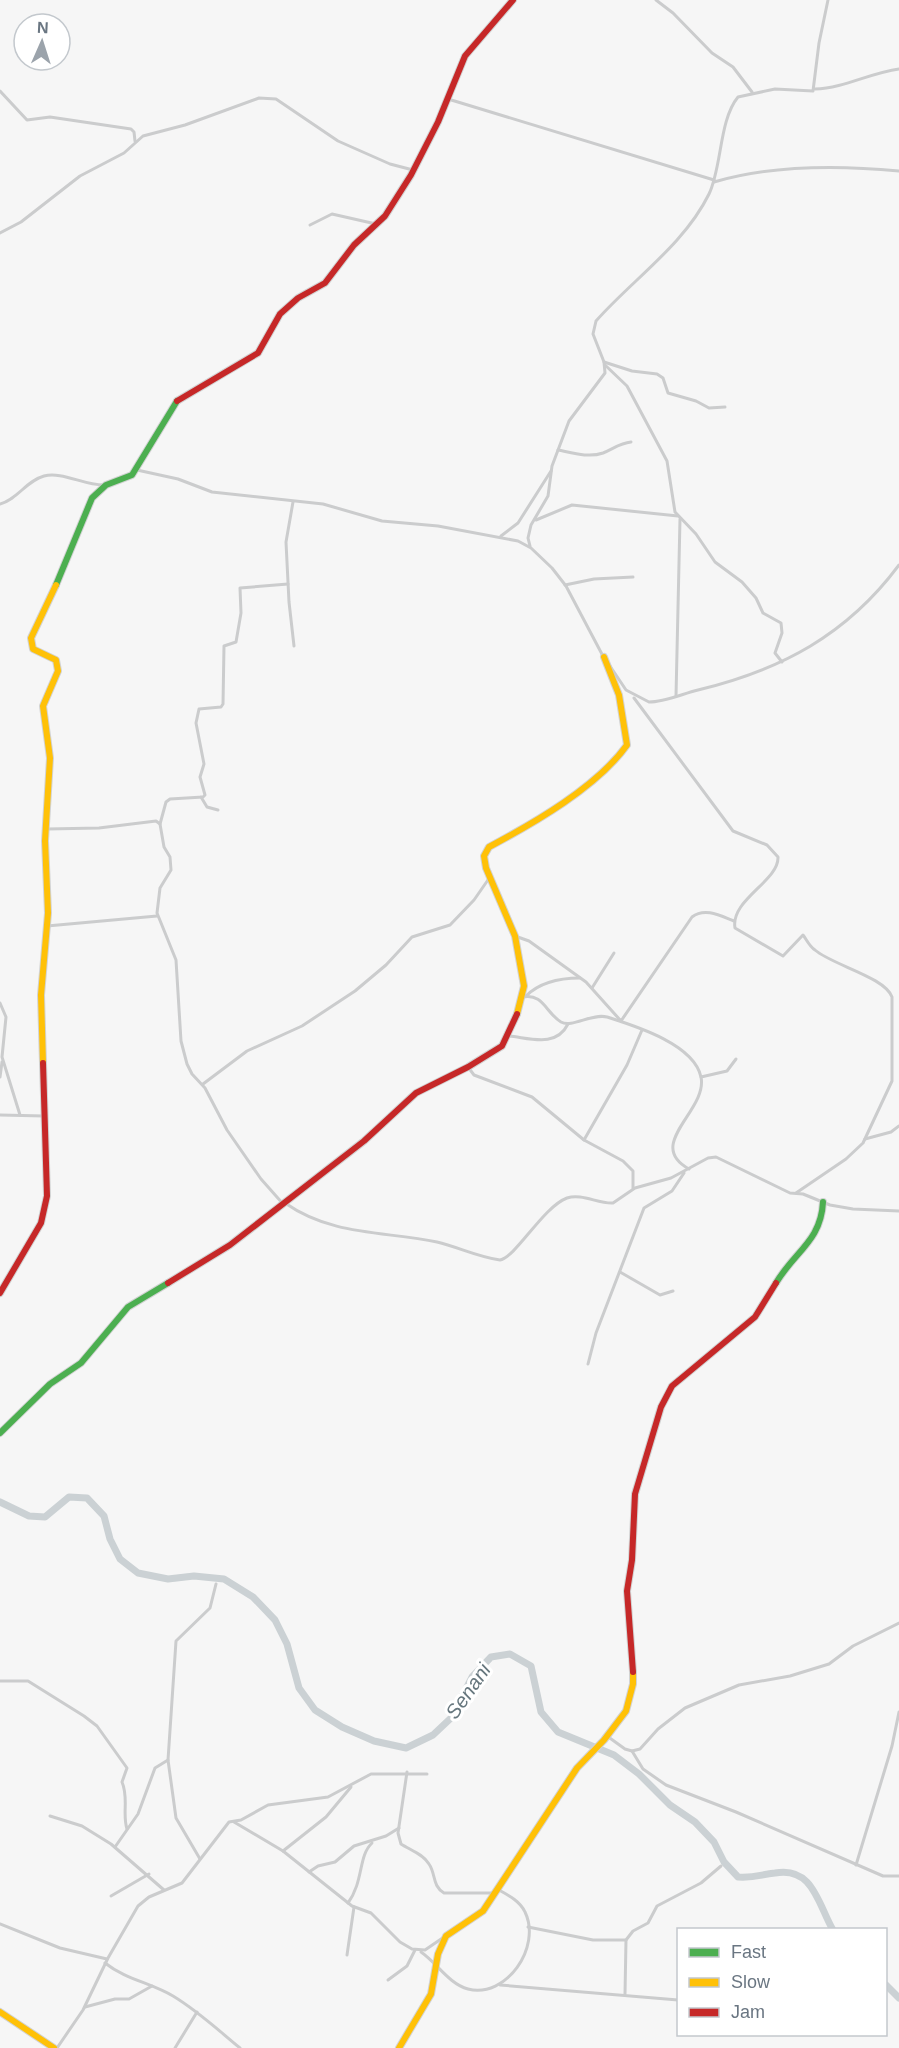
<svg xmlns="http://www.w3.org/2000/svg" width="899" height="2048" font-family="Arial,sans-serif">
<style>
.lines{fill:none;stroke-linecap:round;stroke-linejoin:round}
.river{stroke:#cbd1d4;stroke-width:7}
.fast-casing{stroke:#d2d3d3;stroke-width:8}
.slow-casing{stroke:#d2d3d3;stroke-width:8}
.jam-casing{stroke:#d2d3d3;stroke-width:8}
.street{stroke:#cbcccd;stroke-width:3}
.fast{stroke:#4caf50;stroke-width:6}
.slow{stroke:#ffc107;stroke-width:6}
.jam{stroke:#c62828;stroke-width:6}
.labels{text-anchor:middle;stroke-width:6;stroke-linejoin:round;paint-order:stroke}
.water-label{font-size:20px;font-style:italic;fill:#67777e;stroke:#fff}
</style>
<rect width="100%" height="100%" fill="#f6f6f6"/>
<g class="lines">
<g class="river">
<path d="M0,1502L29,1516L45,1517L69,1497L87,1498L104,1516L110,1539L120,1559L138,1573L168,1579L194,1576L224,1579L253,1597L275,1620L287,1644L299,1688L315,1710L342,1727L374,1741L406,1748L433,1735L451,1718L472,1677L491,1657L510,1654L531,1666L541,1712L558,1732L614,1755L639,1774L670,1805L695,1822L714,1842L724,1862L738,1877C755,1878 759,1875 775,1873C813,1866 818,1904 833,1930"/>
<path d="M886,1985L899,1998"/>
</g>
<defs>
<g id="fast">
<path d="M56,585L92,498L106,485L132,475L177,401"/>
<path d="M776,1283C795,1251 821,1241 823,1202"/>
<path d="M0,1433L50,1384L81,1363L128,1307L168,1283"/>
</g>
<g id="slow">
<path d="M517,1014L524,986L515,936L486,868L484,856L489,847C534,823 597,787 627,745L619,695L604,657"/>
<path d="M43,1063L41,995L48,913L45,841L50,758L43,706L58,671L56,660L33,649L31,638L56,585"/>
<path d="M0,2012L54,2048"/>
<path d="M399,2048L431,1994L438,1954L446,1936L483,1911L577,1768L604,1740L626,1711L633,1684V1672"/>
</g>
<g id="jam">
<path d="M177,401L258,353L280,314L298,298L325,283L354,245L385,216L411,175L438,122L465,56L513,0"/>
<path d="M168,1283L230,1245L364,1141L416,1093L468,1067L502,1046L517,1014"/>
<path d="M0,1293L41,1223L47,1196L43,1063"/>
<path d="M633,1672L627,1591L632,1560L635,1494L661,1407L672,1386L755,1317L776,1283"/>
</g>
</defs>
<use href="#fast" class="fast-casing"/>
<use href="#slow" class="slow-casing"/>
<use href="#jam" class="jam-casing"/>
<g class="street">
<path d="M656,0L673,13L712,53L733,67L752,92"/>
<path d="M815,89C844,88 870,73 899,69"/>
<path d="M0,91L27,120L50,117L131,129L134,132L135,141"/>
<path d="M448,99L714,180"/>
<path d="M714,182C772,165 838,165 899,171"/>
<path d="M310,225L332,214L376,224"/>
<path d="M0,233L21,222L80,176L124,153L143,136L185,125L259,98L276,99L338,141L390,164L413,170"/>
<path d="M604,362L632,371L657,374L663,378L668,393L696,401L709,408L725,407"/>
<path d="M605,365L627,386L667,461L675,512L696,534L715,562L742,582L756,598L763,613L781,623L782,633L775,653L782,662"/>
<path d="M558,450C573,453 589,458 603,453C613,449 620,443 631,442"/>
<path d="M137,470L178,479L212,492L323,504L382,521L438,526L518,541L531,548L552,568L566,586L604,658"/>
<path d="M293,502L286,542L289,602L294,646"/>
<path d="M0,504C18,499 26,481 44,476C62,471 85,486 105,485"/>
<path d="M536,520L572,505L678,516"/>
<path d="M501,536L518,523L551,471"/>
<path d="M530,546L528,538L531,525L548,496L552,466L569,421L605,373L604,362L593,334L596,321C632,280 684,245 709,194C722,167 719,120 738,97L775,89L813,91L819,43L828,0"/>
<path d="M565,585L594,579L633,577"/>
<path d="M608,663L626,690L649,702C664,702 682,694 698,690C781,670 847,635 899,565"/>
<path d="M676,696L680,519"/>
<path d="M634,698L733,831L767,845L778,857C779,881 730,900 735,928L783,956L803,935C807,940 809,946 815,950C832,965 885,977 892,997V1081L863,1143L846,1159L796,1193"/>
<path d="M201,797L207,807L218,810"/>
<path d="M160,824L166,802L170,799L203,797L205,795L200,777L204,764L196,723L199,709L221,707L223,704L224,646L236,642L241,613L240,588L288,584"/>
<path d="M47,829L99,828L156,821L160,824L164,847L170,857L171,870L160,888L157,913L176,960L181,1041L187,1064L192,1074L205,1088L227,1130L261,1179L284,1205"/>
<path d="M47,926L157,916"/>
<path d="M515,936L529,941L586,982L621,1021L692,917C705,907 721,916 734,921"/>
<path d="M592,988L614,953"/>
<path d="M526,996C540,982 561,978 580,978"/>
<path d="M523,997C543,993 546,1013 561,1022C572,1028 592,1013 607,1017C635,1026 694,1044 701,1077C708,1111 644,1144 689,1169"/>
<path d="M0,1003L6,1017L2,1057L20,1115"/>
<path d="M509,1036C530,1038 556,1048 568,1024"/>
<path d="M468,1067L474,1075L532,1097L584,1140L623,1161L633,1171V1188"/>
<path d="M0,1077L2,1062"/>
<path d="M701,1077L727,1071L736,1059"/>
<path d="M203,1084L247,1051L302,1026L355,991L386,965L412,937L450,925L474,900L490,877"/>
<path d="M0,1115L44,1116"/>
<path d="M865,1139L891,1132L899,1126"/>
<path d="M584,1140L627,1065L642,1030"/>
<path d="M285,1203C332,1236 384,1231 437,1242C458,1247 478,1257 500,1260C516,1257 543,1207 567,1198C582,1193 598,1204 613,1203L635,1188L671,1178L708,1158L716,1157L790,1193L803,1194L830,1205L853,1209L899,1211"/>
<path d="M620,1272L660,1295L673,1291"/>
<path d="M588,1364L596,1333L644,1208L672,1191L684,1173"/>
<path d="M0,1681H28L84,1716L97,1726L127,1768L122,1782C129,1798 122,1814 127,1829"/>
<path d="M607,1736L625,1749L632,1751L640,1749L658,1729L685,1708L739,1685L790,1676L829,1664L853,1646L899,1623"/>
<path d="M632,1751L643,1769L666,1785L736,1812L883,1876H899"/>
<path d="M407,1772L398,1833L401,1844C410,1850 423,1854 429,1864C436,1874 432,1886 444,1893H494"/>
<path d="M50,1816L82,1826L111,1844L164,1890"/>
<path d="M234,1822L283,1851L352,1906L371,1913L400,1942L412,1949L425,1950L444,1937"/>
<path d="M115,1847L138,1814L155,1768L168,1760"/>
<path d="M283,1851L326,1817L351,1787"/>
<path d="M200,1859L176,1818L168,1760L176,1641L210,1608L216,1584"/>
<path d="M856,1865L892,1746L899,1712"/>
<path d="M309,1872L318,1866L335,1862L354,1846L386,1836L399,1828"/>
<path d="M111,1896L149,1874"/>
<path d="M348,1903C364,1881 358,1856 372,1843"/>
<path d="M0,1924L60,1948L107,1959"/>
<path d="M528,1927L593,1940H626L633,1931L648,1923L657,1906L701,1883L721,1866"/>
<path d="M421,1952C437,1963 449,1984 468,1989C506,1999 542,1947 525,1912C520,1901 508,1895 497,1889"/>
<path d="M347,1955L354,1907"/>
<path d="M105,1963C125,1979 151,1983 173,1996C198,2011 218,2030 240,2048"/>
<path d="M388,1980L407,1966L415,1950"/>
<path d="M500,1985L678,2000"/>
<path d="M625,1994L626,1940"/>
<path d="M85,2007L115,1999H129L152,1986"/>
<path d="M57,2048L83,2010L108,1958L138,1906L149,1897L182,1883L229,1822L241,1820L268,1805L328,1797L371,1774H427"/>
<path d="M175,2048L197,2012"/>
</g>
<use href="#fast" class="fast"/>
<use href="#slow" class="slow"/>
<use href="#jam" class="jam"/>
</g>
<g class="labels">
<g class="water-label">
<text transform="translate(468 1691) rotate(-55)" y="7">Senani</text>
</g>
</g>
<rect x="677" y="1928" width="210" height="108" fill="#ffffff" stroke="#c3c8cd" stroke-width="1.5"/>
<rect x="689" y="1948" width="30" height="9" fill="#4caf50" stroke="#c3c8cd" stroke-width="1.5"/>
<text x="731" y="1958" font-size="18" fill="#6a7682">Fast</text>
<rect x="689" y="1978" width="30" height="9" fill="#ffc107" stroke="#c3c8cd" stroke-width="1.5"/>
<text x="731" y="1988" font-size="18" fill="#6a7682">Slow</text>
<rect x="689" y="2008" width="30" height="9" fill="#c62828" stroke="#c3c8cd" stroke-width="1.5"/>
<text x="731" y="2018" font-size="18" fill="#6a7682">Jam</text>
<g transform="translate(42 42) rotate(3)"><circle r="28" fill="#ffffff" stroke="#c3c8cd" stroke-width="1.5"/>
<path d="M0-4.5L10 22L0 15L-10 22Z" fill="#9ba3ab"/>
<text y="-9" font-size="16" font-weight="bold" text-anchor="middle" fill="#6a7682">N</text>
</g>
</svg>
